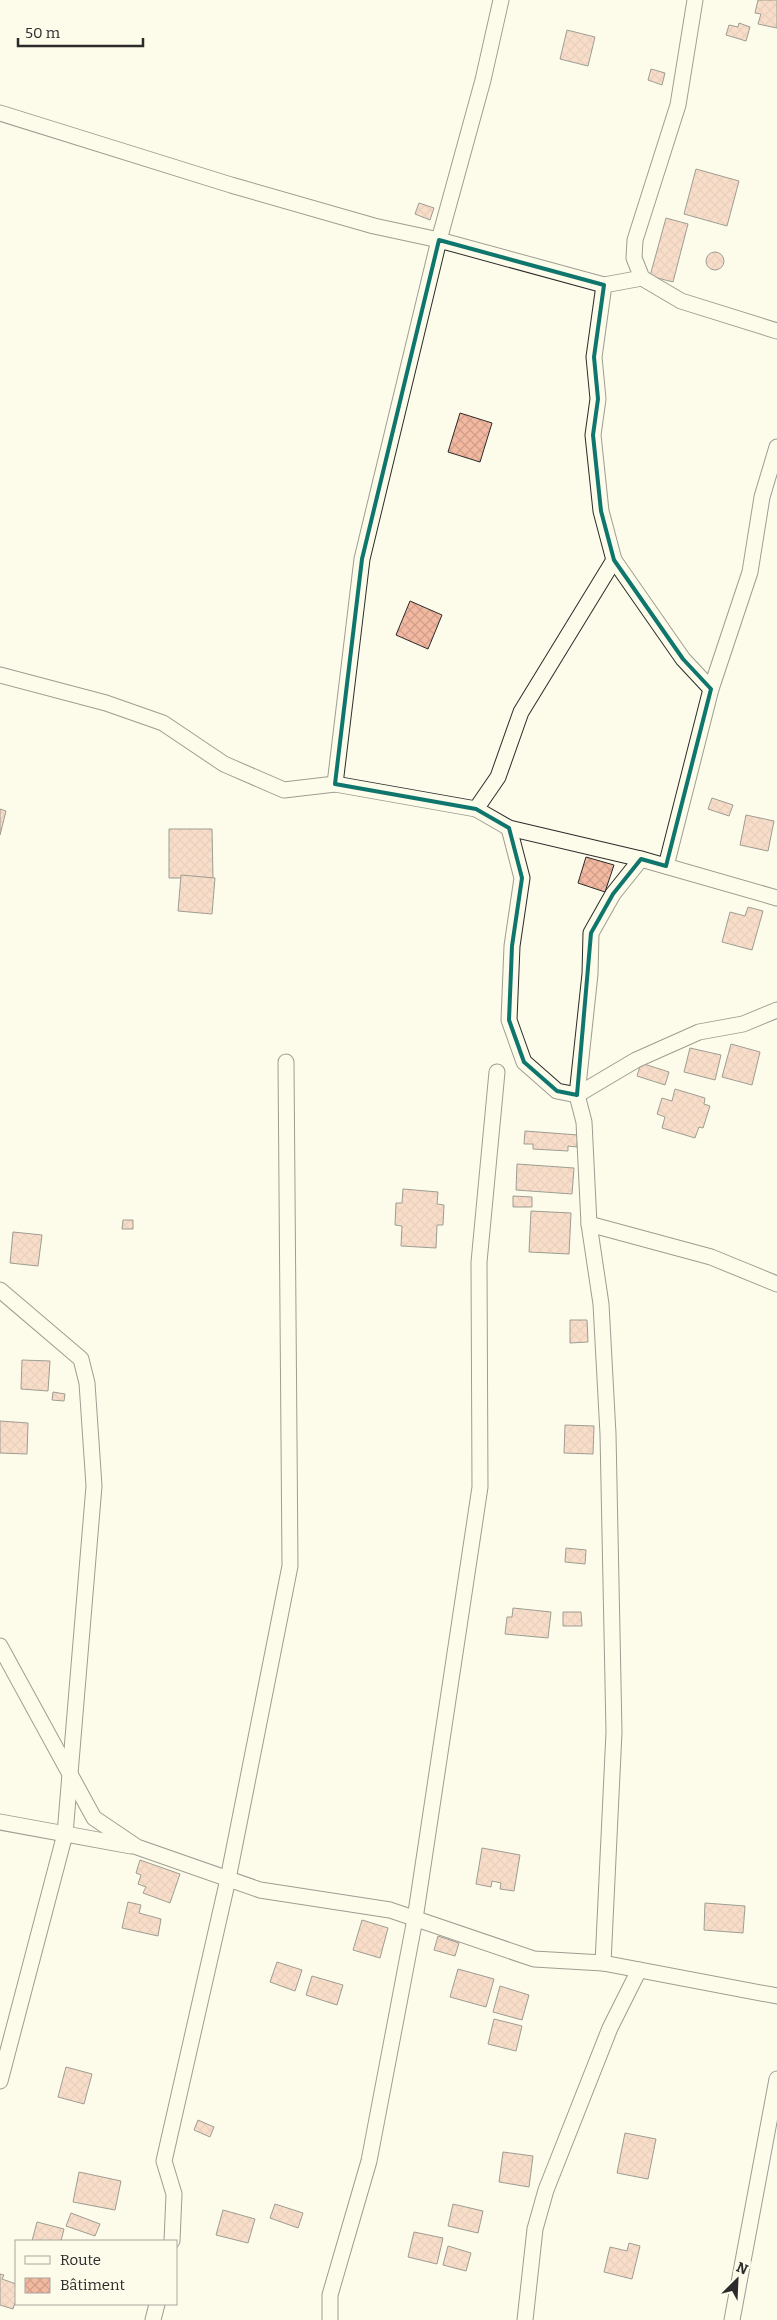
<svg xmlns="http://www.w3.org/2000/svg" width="777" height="2320" font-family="Bitter,serif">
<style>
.building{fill:url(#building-cross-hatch);stroke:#2b2b2b}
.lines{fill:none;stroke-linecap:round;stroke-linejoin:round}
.minor-casing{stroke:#2b2b2b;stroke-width:17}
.minor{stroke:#fdfbea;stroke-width:15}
.marked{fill:none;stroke:#0f766e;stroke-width:4;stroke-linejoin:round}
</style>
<defs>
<pattern id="building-cross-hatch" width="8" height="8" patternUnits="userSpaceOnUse" patternTransform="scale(1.25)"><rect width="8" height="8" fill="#f2b8a0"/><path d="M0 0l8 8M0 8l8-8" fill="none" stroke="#d09e8a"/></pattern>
</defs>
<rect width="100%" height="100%" fill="#fdfbea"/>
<g class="building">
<path d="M758,0H777V28L758,24L761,14L755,13Z"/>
<path d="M739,23L750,27L746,41L726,35L729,25L738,27Z"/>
<path d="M567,30L595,37L588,66L560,59Z"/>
<path d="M651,69L665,73L662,85L648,80Z"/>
<path d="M696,169L739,181L727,226L684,214Z"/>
<path d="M419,203L434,208L430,220L415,214Z"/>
<path d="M666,218L688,224L673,282L650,276Z"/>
<circle cx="715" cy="261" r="9"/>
<path d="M460,413L492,423L480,462L448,452Z"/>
<path d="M410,601L442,615L428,649L396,635Z"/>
<path d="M712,798L733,805L729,816L708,809Z"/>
<path d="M0,809L6,811L0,835Z"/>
<path d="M746,815L774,821L768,851L740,845Z"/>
<path d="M169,829H212L213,878H169Z"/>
<path d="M586,857L614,865L605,892L578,883Z"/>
<path d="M181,875L215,878L212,914L178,911Z"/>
<path d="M748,907L763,911L752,950L722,942L730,912L745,916Z"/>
<path d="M731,1044L760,1052L752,1085L722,1077Z"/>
<path d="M690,1048L721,1055L715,1080L684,1072Z"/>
<path d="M641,1063L669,1072L665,1085L637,1076Z"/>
<path d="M675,1089L705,1098L704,1104L710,1106L703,1128L699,1127L695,1138L662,1128L665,1117L657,1114L662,1098L672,1101Z"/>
<path d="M525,1131L578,1135L577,1147L568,1146V1151L533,1149V1144H524Z"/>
<path d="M517,1164L574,1168L572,1194L516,1190Z"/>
<path d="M403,1189L438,1192L437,1204L444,1205L443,1225H437L436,1248L401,1246L402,1226L395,1225L396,1203H402Z"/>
<path d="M513,1196L532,1197V1207H513Z"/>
<path d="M531,1211L571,1213L569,1254L529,1252Z"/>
<path d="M123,1220H133V1229H122Z"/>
<path d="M13,1232L42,1235L38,1266L10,1263Z"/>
<path d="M570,1320H587L588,1342L570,1343Z"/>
<path d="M22,1360L50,1361L48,1391L21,1389Z"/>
<path d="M53,1392L65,1394L64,1401L52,1400Z"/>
<path d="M0,1421L28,1423L27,1454L0,1453Z"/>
<path d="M565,1425L594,1426L593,1454L564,1453Z"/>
<path d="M566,1548L586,1550L585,1564L565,1562Z"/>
<path d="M513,1608L551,1612L548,1638L505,1634L507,1617H512Z"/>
<path d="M563,1612H581L582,1626H563Z"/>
<path d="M482,1848L520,1855L514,1891L500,1889L501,1883L492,1881L491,1887L476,1884Z"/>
<path d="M140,1860L180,1874L170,1903L143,1893L146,1887L138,1884L141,1875L136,1873Z"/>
<path d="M128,1902L141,1905L139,1913L161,1919L158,1936L122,1928Z"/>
<path d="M705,1903L745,1906L743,1933L704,1930Z"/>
<path d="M362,1920L388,1928L380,1958L353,1950Z"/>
<path d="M438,1936L459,1943L455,1956L434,1950Z"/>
<path d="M277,1962L302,1970L295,1991L270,1982Z"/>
<path d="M458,1969L494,1979L486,2007L450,1997Z"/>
<path d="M312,1976L343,1985L337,2005L306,1995Z"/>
<path d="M500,1986L529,1995L522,2020L493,2012Z"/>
<path d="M494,2019L522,2026L516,2051L488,2044Z"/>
<path d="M66,2067L92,2074L84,2104L58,2097Z"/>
<path d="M198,2120L214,2127L210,2137L194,2130Z"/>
<path d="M625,2133L656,2139L648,2179L617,2173Z"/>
<path d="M503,2152L533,2156L529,2187L499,2182Z"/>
<path d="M79,2172L121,2181L115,2210L73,2202Z"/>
<path d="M275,2204L303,2213L298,2228L270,2218Z"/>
<path d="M453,2204L483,2211L478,2233L448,2226Z"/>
<path d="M223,2210L255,2219L248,2243L216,2235Z"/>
<path d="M71,2213L100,2224L95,2236L66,2226Z"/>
<path d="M37,2222L64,2229L61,2241H32Z"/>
<path d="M414,2232L443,2238L437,2264L408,2257Z"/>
<path d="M629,2243L640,2246L632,2279L604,2272L610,2247L627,2251Z"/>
<path d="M448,2246L471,2253L466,2271L443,2265Z"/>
<path d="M0,2274L4,2275L2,2279L16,2284V2300L13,2309L0,2305Z"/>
</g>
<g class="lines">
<defs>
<g id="minor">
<path d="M695,0L678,105L635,240L634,258L642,278L681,301L777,331"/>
<path d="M0,113L231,185L374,226L439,240L604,285"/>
<path d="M642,278L604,285L594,357L598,399L593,435L601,511L614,560L683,659L711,689"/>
<path d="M0,675L106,703L163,723L224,764L284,790L335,784L476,809L509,828L641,859L777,898"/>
<path d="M335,784L362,559L439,240L483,80L501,0"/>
<path d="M476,809L498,777L521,712L614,560"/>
<path d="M509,828L522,878L512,946L509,1020L524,1062L557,1091L577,1095L636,1060L699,1032L743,1024L777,1010"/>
<path d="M666,866L711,689L750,572L762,497L777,447"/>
<path d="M589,1224L711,1257L777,1284"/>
<path d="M0,1290L81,1359L87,1383L94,1486L65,1834L0,2081"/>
<path d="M0,1646L94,1818L137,1847L260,1890L390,1910L534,1959L603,1963L777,1996"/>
<path d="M0,1822L131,1846"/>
<path d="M603,1963L614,1732L608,1434L601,1304L589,1224L584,1122L577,1095L590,974L591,933L613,894L641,859"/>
<path d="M172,2241L174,2194L164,2161L228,1879L290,1566L286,1062"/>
<path d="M153,2320L157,2304"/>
<path d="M330,2320V2295L369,2161L415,1919L480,1487L479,1262L497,1072"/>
<path d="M525,2320L535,2229L546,2190L610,2028L639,1970"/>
<path d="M732,2320L777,2079"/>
</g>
</defs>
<use href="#minor" class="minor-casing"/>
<use href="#minor" class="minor"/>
</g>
<path d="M0 0H777V2320H0ZM439,240L604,285L594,357L598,399L593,435L601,511L614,560L683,659L711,689L666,866L641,859L613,894L591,933L577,1095L557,1091L524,1062L509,1020L512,946L522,878L509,828L476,809L335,784L362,559Z" fill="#fdfbea" fill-opacity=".55" fill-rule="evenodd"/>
<path class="marked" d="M439,240L604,285L594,357L598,399L593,435L601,511L614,560L683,659L711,689L666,866L641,859L613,894L591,933L577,1095L557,1091L524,1062L509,1020L512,946L522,878L509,828L476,809L335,784L362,559Z"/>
<rect x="15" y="2240" width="162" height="65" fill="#fdfbea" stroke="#a9a89e"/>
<rect x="25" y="2256" width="25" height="8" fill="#fdfbea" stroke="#a9a89e"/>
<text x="60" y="2265" font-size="15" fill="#2b2b2b">Route</text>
<rect x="25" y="2278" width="25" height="15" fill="url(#building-cross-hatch)" stroke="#a9a89e"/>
<text x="60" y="2290" font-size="15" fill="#2b2b2b">Bâtiment</text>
<g transform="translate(737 2280) rotate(24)" stroke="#fdfbea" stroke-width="4" paint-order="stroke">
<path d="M0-4L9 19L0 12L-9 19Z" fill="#2b2b2b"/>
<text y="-8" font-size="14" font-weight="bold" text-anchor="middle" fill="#2b2b2b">N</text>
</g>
<path d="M18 38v8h125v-8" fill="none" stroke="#2b2b2b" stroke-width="2.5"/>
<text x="25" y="38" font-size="15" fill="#2b2b2b" stroke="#fdfbea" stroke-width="4" paint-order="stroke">50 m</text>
</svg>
